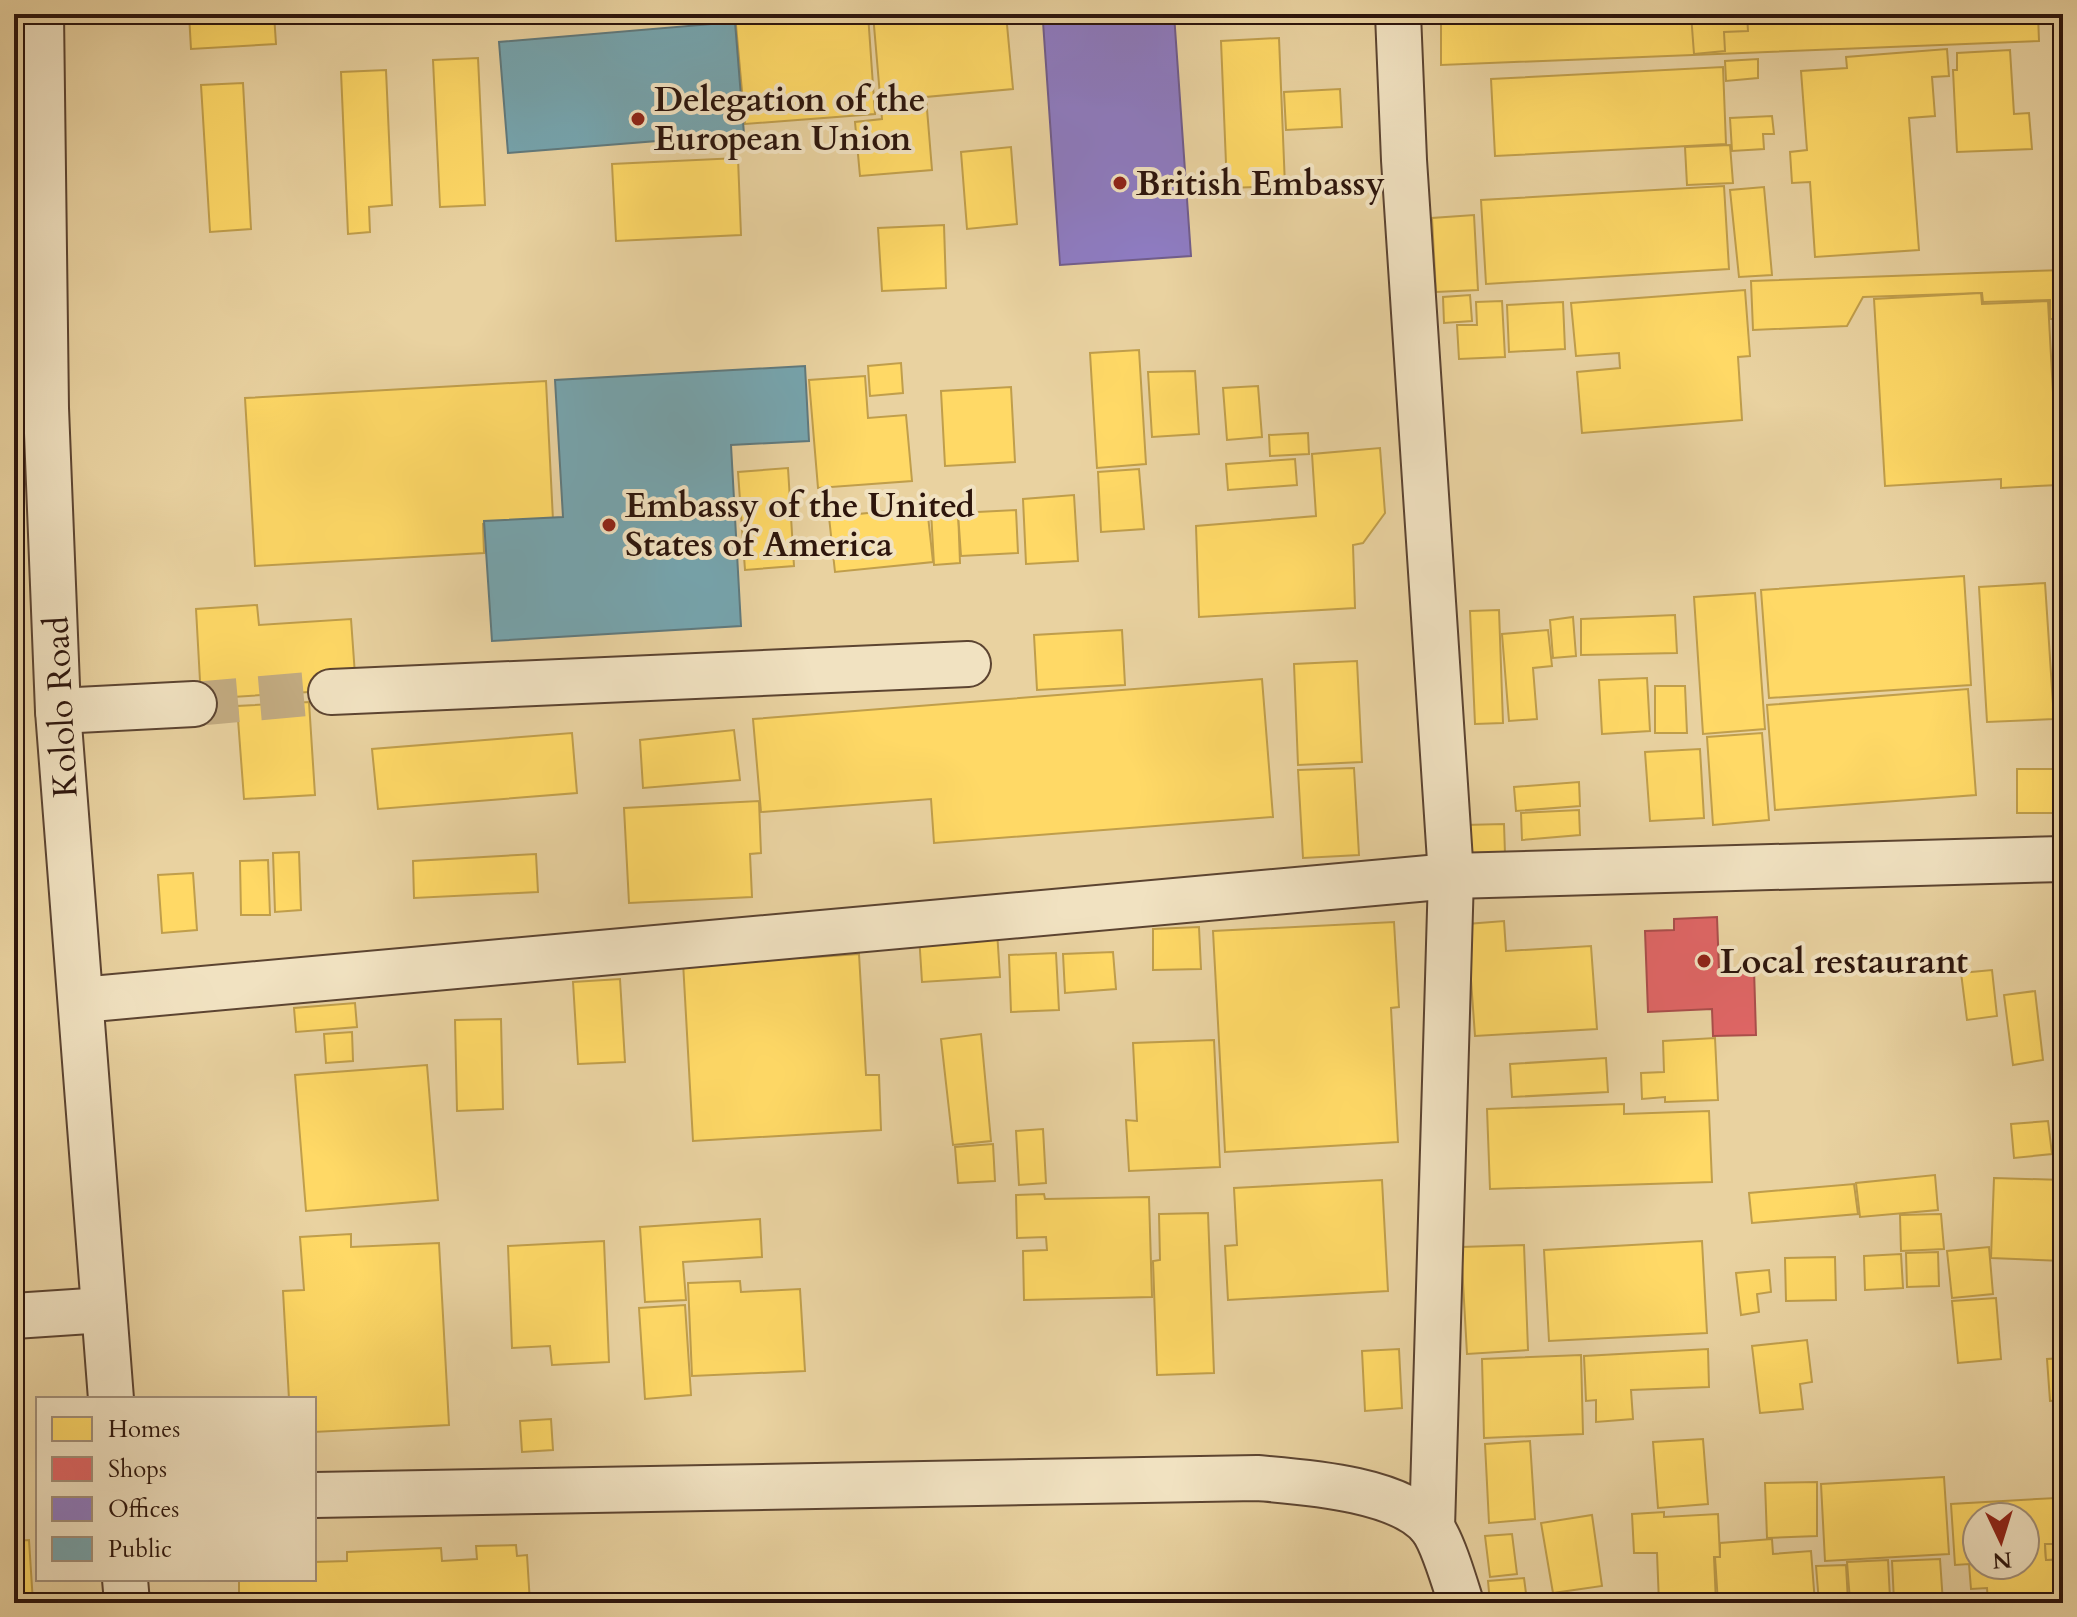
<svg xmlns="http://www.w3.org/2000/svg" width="2077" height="1617" font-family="Cardo,serif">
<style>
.homes{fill:#ffd966;stroke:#c09e4b;stroke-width:2;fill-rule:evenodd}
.shops{fill:#e06666;stroke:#aa4e4b;stroke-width:2}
.offices{fill:#8e7cc3;stroke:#715d8c;stroke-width:2}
.public{fill:#76a5af;stroke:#607a7e;stroke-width:2}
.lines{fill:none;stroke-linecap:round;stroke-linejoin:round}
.minor-tunnel{stroke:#c3ac82;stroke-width:44;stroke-dasharray:44 22;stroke-linecap:butt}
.minor-casing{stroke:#5c4431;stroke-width:48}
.minor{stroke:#f1e2c1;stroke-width:44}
.poi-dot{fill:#8f2418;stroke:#f1e2c1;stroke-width:3}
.labels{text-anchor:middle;stroke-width:8;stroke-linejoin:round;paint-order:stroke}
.poi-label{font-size:34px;font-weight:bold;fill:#2d150c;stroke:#f1e2c1;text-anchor:start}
.street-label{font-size:34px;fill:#2d150c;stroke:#f1e2c1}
</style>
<rect width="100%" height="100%" fill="#e9d2a0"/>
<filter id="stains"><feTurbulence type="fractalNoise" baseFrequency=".0025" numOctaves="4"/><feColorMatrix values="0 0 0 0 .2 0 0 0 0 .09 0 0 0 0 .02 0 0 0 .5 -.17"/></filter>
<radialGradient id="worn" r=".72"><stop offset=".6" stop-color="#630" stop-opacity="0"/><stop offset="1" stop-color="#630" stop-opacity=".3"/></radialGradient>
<g class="homes">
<path d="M189,14H274L276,44L191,49Z"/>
<path d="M735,14H868L875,114L745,124Z"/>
<path d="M873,14H1006L1013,89L926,97L932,170L860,176L855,122L882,119Z"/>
<path d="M1441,14H2038L2039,41L1441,65Z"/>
<path d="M1691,14H1747L1748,31L1724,32L1725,51L1694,54Z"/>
<path d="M1279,38L1285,186L1227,188L1221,41Z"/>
<path d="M1947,49L1949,76L1932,77L1935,116L1909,118L1919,250L1815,257L1810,182L1792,183L1790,152L1807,150L1801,71L1847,68L1846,57Z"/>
<path d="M2010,50L2014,114L2029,113L2032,149L1957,152L1953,70H1957V53Z"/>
<path d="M478,58L485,205L440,207L433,60Z"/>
<path d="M1758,59V78L1726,81L1725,61Z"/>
<path d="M1723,67L1726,144L1495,156L1491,79Z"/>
<path d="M386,70L392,205L369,207L370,232L348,234L341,72Z"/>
<path d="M243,83L251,229L210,232L201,85Z"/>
<path d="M1340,89L1342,127L1286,130L1284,92Z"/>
<path d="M1772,116L1774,134H1763L1764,149L1732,151L1730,118Z"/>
<path d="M1730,145L1733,183L1687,185L1685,147Z"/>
<path d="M1011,147L1017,224L967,229L961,152Z"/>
<path d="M738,158L741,235L616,241L612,164Z"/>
<path d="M1724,186L1729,269L1486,284L1481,200Z"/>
<path d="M1764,187L1772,275L1739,277L1730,190Z"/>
<path d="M1474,215L1478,290L1436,292L1432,218Z"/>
<path d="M944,225L946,288L882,291L878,228Z"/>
<path d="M2063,270V319H2050V300L1983,302L1982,293L1863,297L1847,326L1753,330L1751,281Z"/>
<path d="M1745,290L1750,356L1738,357L1742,420L1582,433L1577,372L1620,368L1619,353L1576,356L1571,303Z"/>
<path d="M1981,293L1982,304L2048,301L2058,485L2001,488V479L1885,486L1874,299Z"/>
<path d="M1470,295L1472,321L1444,323L1443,297Z"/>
<path d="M1502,301L1505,357L1459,359L1457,325H1477L1476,302Z"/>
<path d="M1563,302L1565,349L1509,352L1507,305Z"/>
<path d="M2054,323H2063V379L2057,380Z"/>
<path d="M1139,350L1146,464L1097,468L1090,353Z"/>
<path d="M901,363L903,393L870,396L868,366Z"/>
<path d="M1195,371L1199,434L1152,437L1148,372Z"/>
<path d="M865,376L868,418L906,415L912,481L818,488L809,380Z"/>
<path d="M546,381L553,520L483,524L484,553L255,566L245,398Z"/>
<path d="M1258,386L1262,437L1227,440L1223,388Z"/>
<path d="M1011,387L1015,462L945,466L941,391Z"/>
<path d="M1308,433L1309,454L1270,456L1269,435Z"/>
<path d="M1380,448L1385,513L1363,543L1353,545L1355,608L1199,617L1196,526L1316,516L1312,454Z"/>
<path d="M1295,459L1297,485L1228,490L1226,464Z"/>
<path d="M788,468L794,566L745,570L738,472Z"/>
<path d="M1139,469L1144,529L1101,532L1098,472Z"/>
<path d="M1074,495L1078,561L1026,564L1023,499Z"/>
<path d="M927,507L933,562L835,572L829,517Z"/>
<path d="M958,509L960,563L934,565L931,511Z"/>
<path d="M1016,510L1018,553L961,556L958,513Z"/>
<path d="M1964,576L1971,685L1769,698L1761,590Z"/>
<path d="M2045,583L2054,719L1987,722L1979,587Z"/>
<path d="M1755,593L1765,729L1703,734L1694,597Z"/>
<path d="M257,605L259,625L351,619L356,689L201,699L196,609Z"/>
<path d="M1499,610L1503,723L1475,724L1470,611Z"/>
<path d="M1675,615L1677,653L1581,655V619Z"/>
<path d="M1573,617L1576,656L1553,658L1550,620Z"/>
<path d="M1122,630L1125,685L1037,690L1034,635Z"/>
<path d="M1548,630L1552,666L1533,668L1537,719L1509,721L1502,634Z"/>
<path d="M1357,661L1362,762L1298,765L1294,664Z"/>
<path d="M1647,678L1650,731L1602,734L1599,680Z"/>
<path d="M1262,679L1273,817L934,843L931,799L761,812L753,719Z"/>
<path d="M1655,686H1685L1687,733H1655Z"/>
<path d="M1968,689L1976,795L1775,810L1767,705Z"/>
<path d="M309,702L315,795L244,799L237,706Z"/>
<path d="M734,730L740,780L643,788L640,740Z"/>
<path d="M572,733L577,793L378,809L372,749Z"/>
<path d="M1762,733L1769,820L1713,825L1707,737Z"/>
<path d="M1700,749L1704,818L1650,821L1645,752Z"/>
<path d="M1354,768L1359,855L1303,858L1298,770Z"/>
<rect x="2017" y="769" width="46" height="44"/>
<path d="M1579,782L1580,806L1516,811L1514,787Z"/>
<path d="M759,801L761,853L750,854L752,897L629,903L624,808Z"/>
<path d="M1579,810L1580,835L1522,840L1521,813Z"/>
<path d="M1504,824L1505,854L1465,855L1464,825Z"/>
<path d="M299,852L301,910L275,912L273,853Z"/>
<path d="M536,854L538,892L414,898L413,861Z"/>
<path d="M268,860L270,915H241L240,861Z"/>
<path d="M193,873L197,930L162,933L158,875Z"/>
<path d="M1504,921L1506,951L1591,946L1597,1029L1475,1036L1467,924Z"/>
<path d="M1394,922L1399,1007L1391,1008L1398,1142L1225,1152L1213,931Z"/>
<path d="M1199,927L1201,969L1153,970V929Z"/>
<path d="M997,931L1000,977L922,982L919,935Z"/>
<path d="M804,948V958L859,954L866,1075H879L881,1130L693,1141L683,962Z"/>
<path d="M1113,952L1116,989L1065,993L1063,954Z"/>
<path d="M1056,953L1059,1010L1011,1012L1009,955Z"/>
<path d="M1992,970L1997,1016L1967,1020L1961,973Z"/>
<path d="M620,979L625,1062L578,1064L573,982Z"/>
<path d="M2035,991L2043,1060L2013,1065L2004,995Z"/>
<path d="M355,1003L357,1027L296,1032L294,1008Z"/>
<path d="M501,1019L503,1109L457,1111L455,1020Z"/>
<path d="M352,1032L353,1061L326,1063L324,1034Z"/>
<path d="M981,1034L991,1141L953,1145L941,1039Z"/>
<path d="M1715,1038L1718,1100L1665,1102V1097L1642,1099L1641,1073L1664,1072L1663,1041Z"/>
<path d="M1214,1040L1220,1167L1129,1171L1126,1120L1137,1121L1133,1043Z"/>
<path d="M1606,1058L1608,1092L1512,1097L1510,1064Z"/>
<path d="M427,1065L438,1200L306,1211L295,1075Z"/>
<path d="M1624,1104V1114L1709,1111L1712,1182L1490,1189L1487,1109Z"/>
<path d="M2048,1121L2052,1154L2014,1158L2011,1124Z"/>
<path d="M1043,1129L1046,1183L1019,1185L1016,1131Z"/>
<path d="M993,1144L995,1181L958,1183L955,1147Z"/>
<path d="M1935,1175L1938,1210L1860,1217L1856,1183Z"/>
<path d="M1994,1178L2063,1180V1261L1991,1258Z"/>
<path d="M1382,1180L1388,1291L1228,1300L1225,1246L1237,1245L1234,1188Z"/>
<path d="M1854,1184L1858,1214L1752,1223L1749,1193Z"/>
<path d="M1044,1194L1045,1199L1149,1197L1152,1297L1024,1300L1023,1251L1047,1250L1046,1237L1017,1238L1016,1195Z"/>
<path d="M1208,1213L1214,1373L1157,1375L1153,1261L1160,1260L1159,1214Z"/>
<path d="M1941,1214L1944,1249L1901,1251L1900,1215Z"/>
<path d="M760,1219L762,1257L683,1262L686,1300L645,1302L640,1227Z"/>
<path d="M351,1234V1247L439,1243L449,1425L314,1432V1399H289L283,1291L304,1290L300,1237Z"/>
<path d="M604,1241L609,1362L552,1365L550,1346L512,1348L508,1246Z"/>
<path d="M1702,1241L1707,1333L1549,1341L1544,1250Z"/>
<path d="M1524,1245L1528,1350L1467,1354L1461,1247Z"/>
<path d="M1989,1247L1993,1294L1952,1298L1947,1251Z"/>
<path d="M1938,1252L1939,1286L1907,1287L1906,1253Z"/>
<path d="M1901,1254L1903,1288L1865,1290L1864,1256Z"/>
<path d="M1835,1257L1836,1300L1786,1301L1785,1258Z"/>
<path d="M1769,1270L1771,1292L1757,1294L1759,1312L1741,1315L1736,1273Z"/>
<path d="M740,1281L741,1292L800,1289L805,1371L692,1376L688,1283Z"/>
<path d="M1996,1298L2001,1359L1958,1363L1952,1301Z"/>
<path d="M685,1305L691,1395L645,1399L639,1308Z"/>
<path d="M1807,1340L1812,1382L1800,1384L1803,1409L1760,1413L1752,1346Z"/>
<path d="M1399,1349L1402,1408L1365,1411L1362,1351Z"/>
<path d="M1708,1349L1709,1387L1631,1390L1633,1419L1596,1422V1400L1586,1401L1584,1356Z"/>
<path d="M1581,1355L1583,1434L1484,1438L1482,1359Z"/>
<path d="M2063,1358V1400L2050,1401L2047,1359Z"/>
<path d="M14,1386H20L23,1434H17L20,1476H14Z"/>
<path d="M551,1419L553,1450L522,1452L520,1421Z"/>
<path d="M1703,1439L1708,1504L1658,1508L1653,1442Z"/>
<path d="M1530,1441L1535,1519L1489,1523L1485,1444Z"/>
<path d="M1944,1477L1949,1554L1825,1561L1821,1484Z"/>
<path d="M1817,1482V1536L1767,1538L1765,1483Z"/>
<path d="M2056,1498V1503L2063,1502V1544H2045L2046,1560L2063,1559V1603H1988L1987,1588L1971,1589L1969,1564L1955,1565L1951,1504ZM1977,1517H2025V1565H1977Z"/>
<path d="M1664,1512V1517L1718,1514L1720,1557H1714L1716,1603H1659L1657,1553H1634L1632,1514Z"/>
<path d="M1592,1515L1602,1586L1553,1593L1541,1523Z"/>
<path d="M1512,1534L1517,1574L1490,1577L1485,1536Z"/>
<path d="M1772,1539L1773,1554L1811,1551L1815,1603H1718L1715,1557H1720V1543Z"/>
<path d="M29,1540L33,1603H14V1541Z"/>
<path d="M2045,1544H2063V1559L2046,1560Z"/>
<path d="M516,1545L517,1556L527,1555L530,1603H259L258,1593L239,1594V1579H314V1562L347,1561V1552L441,1548L442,1561L477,1559L476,1546Z"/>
<path d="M1940,1559L1943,1603H1884L1894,1601L1892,1561Z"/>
<path d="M1888,1560L1890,1598L1850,1601L1847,1562Z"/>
<path d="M1846,1565L1848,1601L1819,1603L1816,1566Z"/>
<path d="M1524,1578L1527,1601L1490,1603L1488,1581Z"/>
</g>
<path class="shops" d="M1717,917L1719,970L1754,969L1756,1035L1713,1036L1712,1009L1648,1012L1645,931L1674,930V919Z"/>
<path class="offices" d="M1076,14H1174L1191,256L1060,265L1043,22L1077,19Z"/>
<g class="public">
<path d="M735,22L744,134L508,153L499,42Z"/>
<path d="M805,366L809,441L731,445L741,626L492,641L484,521L563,517L555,380Z"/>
</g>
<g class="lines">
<path class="minor-tunnel" d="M194,704L331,692"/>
<defs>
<g id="minor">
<path d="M41,14L46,408L58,711L111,1399"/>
<path d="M1398,14L1404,160L1451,876L1432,1528"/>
<path d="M331,692L968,664"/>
<path d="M58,711L194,704"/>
<path d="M81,1000L1451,876L2063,859"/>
<path d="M14,1316L104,1310"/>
<path d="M314,1495L1257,1478C1303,1482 1401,1488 1432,1528C1443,1543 1455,1584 1461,1603"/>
<path d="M125,1579L127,1603"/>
</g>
</defs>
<use href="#minor" class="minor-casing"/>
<use href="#minor" class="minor"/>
</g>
<g class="poi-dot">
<circle cx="638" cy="119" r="8"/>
<circle cx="1120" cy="183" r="8"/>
<circle cx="609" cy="525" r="8"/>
<circle cx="1704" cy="961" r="8"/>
</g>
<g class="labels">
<g class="poi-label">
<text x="654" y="111">Delegation of the<tspan x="654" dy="39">European Union</tspan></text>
<text x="1136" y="195">British Embassy</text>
<text x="625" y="517">Embassy of the United<tspan x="625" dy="39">States of America</tspan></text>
<text x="1720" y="973">Local restaurant</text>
</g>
<g class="street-label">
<text transform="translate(60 707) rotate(-93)" y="12">Kololo Road</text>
</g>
</g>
<rect width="2077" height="1617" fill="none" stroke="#e9d2a0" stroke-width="48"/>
<rect x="16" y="16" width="2045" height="1585" fill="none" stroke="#2d150c" stroke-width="4"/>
<rect x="24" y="24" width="2029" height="1569" fill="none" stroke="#2d150c" stroke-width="2"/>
<rect x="36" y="1397" width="280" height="184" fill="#f1e2c1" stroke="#a39079" stroke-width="2"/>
<rect x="52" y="1417" width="40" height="24" fill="#ffd966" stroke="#a39079" stroke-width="2"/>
<text x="108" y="1437" font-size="24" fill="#2d150c">Homes</text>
<rect x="52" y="1457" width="40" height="24" fill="#e06666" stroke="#a39079" stroke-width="2"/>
<text x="108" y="1477" font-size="24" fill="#2d150c">Shops</text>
<rect x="52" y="1497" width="40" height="24" fill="#8e7cc3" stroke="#a39079" stroke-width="2"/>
<text x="108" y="1517" font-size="24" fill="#2d150c">Offices</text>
<rect x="52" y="1537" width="40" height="24" fill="#76a5af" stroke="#a39079" stroke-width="2"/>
<text x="108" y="1557" font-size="24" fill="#2d150c">Public</text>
<g transform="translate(2001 1541) rotate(176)"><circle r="38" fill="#f1e2c1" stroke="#a39079" stroke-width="2"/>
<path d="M0-6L14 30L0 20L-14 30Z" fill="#8f2418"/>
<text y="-12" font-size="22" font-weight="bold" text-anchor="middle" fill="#2d150c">N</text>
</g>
<rect width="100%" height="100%" filter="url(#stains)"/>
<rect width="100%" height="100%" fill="url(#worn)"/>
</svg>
